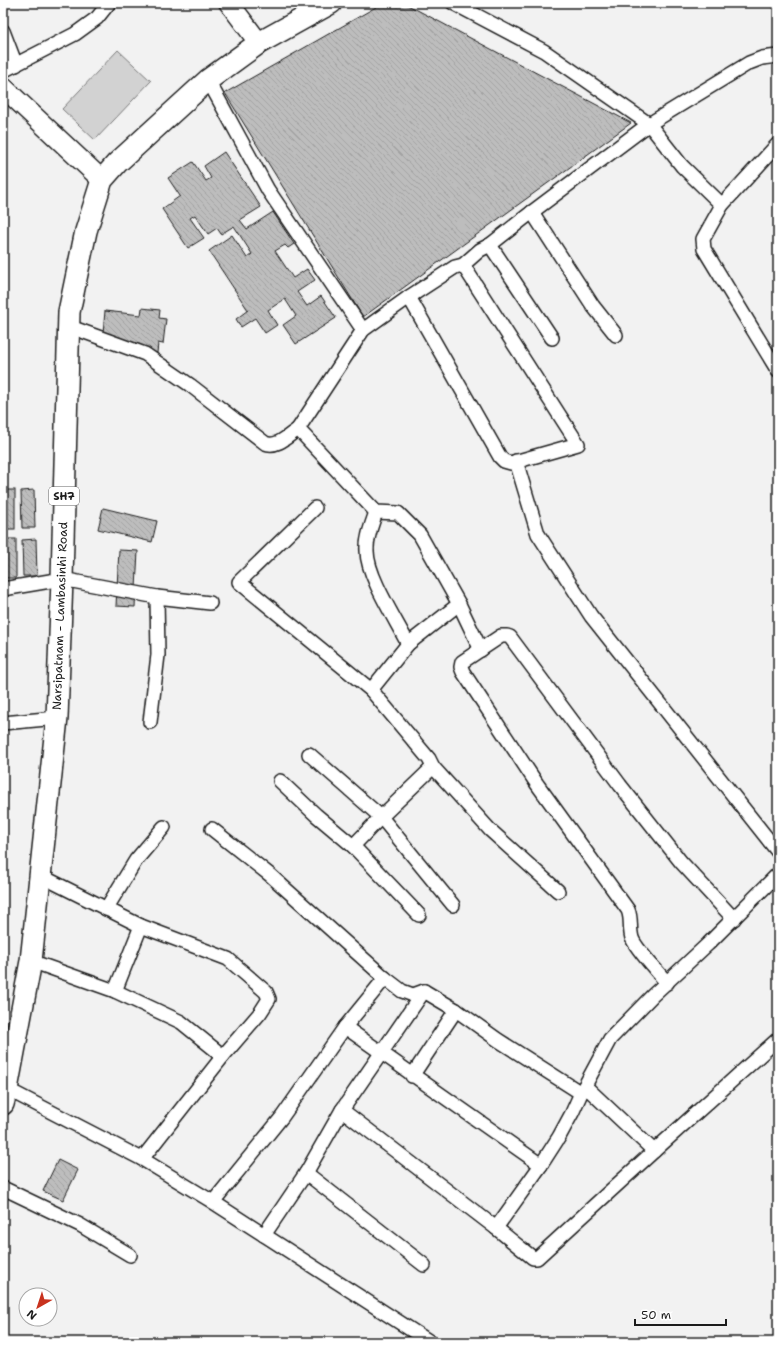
<svg xmlns="http://www.w3.org/2000/svg" width="781" height="1345" font-family="'Shantell Sans',sans-serif">
<style>
.pitch{fill:#d2d2d2;stroke:#777}
.building{fill:url(#building-back-hatch);stroke:#1c1c1c}
.lines{fill:none;stroke-linecap:round;stroke-linejoin:round}
.street-casing{stroke:#1c1c1c;stroke-width:16}
.secondary-casing{stroke:#1c1c1c;stroke-width:22}
.primary-casing{stroke:#1c1c1c;stroke-width:24}
.street{stroke:#fff;stroke-width:13}
.secondary{stroke:#fff;stroke-width:19}
.primary{stroke:#fff;stroke-width:21}
.labels{text-anchor:middle;stroke-width:3.5;stroke-linejoin:round;paint-order:stroke}
.shield{fill:#fff;stroke:#606060;stroke-width:1}
.shield-label{font-size:11px;font-weight:bold;fill:#1c1c1c}
.street-label{font-size:12px;fill:#1c1c1c;stroke:#fff}
</style>
<defs>
<pattern id="building-back-hatch" width="6" height="6" patternUnits="userSpaceOnUse"><rect width="6" height="6" fill="#bdbdbd"/><path d="M-1 5l2 2M0 0l6 6M5-1l2 2" fill="none" stroke="#a2a2a2"/></pattern>
</defs>
<rect width="100%" height="100%" fill="#f2f2f2"/>
<filter id="ink" filterUnits="userSpaceOnUse"><feTurbulence type="fractalNoise" baseFrequency=".025" numOctaves="2"/><feDisplacementMap in="SourceGraphic" scale="8" xChannelSelector="R" yChannelSelector="G"/><feConvolveMatrix kernelMatrix="1 2 1 2 8 2 1 2 1" color-interpolation-filters="sRGB"/></filter>
<g filter="url(#ink)">
<path class="pitch" d="M118,50L151,81L95,140L62,109Z"/>
<g class="building">
<path d="M383,3H404L631,123L363,317L225,93Z"/>
<path d="M224,152L261,207L240,220L247,229L273,212L294,244L288,248L285,245L275,251L293,278L307,269L315,280L297,292L307,306L321,296L336,318L296,344L283,325L296,316L285,299L268,310L277,325L265,333L255,318L241,327L236,319L248,310L209,251L232,235L247,258L252,254L234,226L221,234L217,228L208,234L195,215L190,218L204,238L188,248L162,209L180,196L168,178L193,162L206,181L211,178L204,166Z"/>
<path d="M142,308L160,310L159,318L166,319L163,344L158,343L157,353L129,350L103,333L105,311L141,315Z"/>
<rect x="3" y="490" width="12" height="39"/>
<path d="M34,490L35,528H22L21,491Z"/>
<path d="M103,508L157,521L152,542L98,529Z"/>
<rect x="3" y="539" width="13" height="39"/>
<path d="M36,539L37,576H23L22,540Z"/>
<path d="M119,550L138,551L135,607L116,606Z"/>
<path d="M58,1160L78,1170L63,1200L43,1191Z"/>
</g>
<g class="lines">
<defs>
<g id="street">
<path d="M453,3L544,51L649,124L682,166L722,205"/>
<path d="M3,31L16,65"/>
<path d="M3,71L75,34L97,18L109,3"/>
<path d="M208,80L268,190L363,330"/>
<path d="M778,144L722,205L703,239L704,249L778,371"/>
<path d="M532,212L593,306L616,335"/>
<path d="M490,245L552,338"/>
<path d="M409,297L455,267L463,265L480,250L490,245L532,212L649,124L749,63L762,58L778,56"/>
<path d="M68,326L145,354L190,385L265,443C277,448 288,436 298,429L376,512L398,513L420,535L459,604L481,650"/>
<path d="M298,429L363,330L409,297L500,457L504,461L511,463L578,444L463,265"/>
<path d="M516,461L538,534L591,616L778,852"/>
<path d="M315,508L239,582L371,690L429,759L433,767L490,830L558,891"/>
<path d="M376,512C372,524 366,538 367,551C367,576 396,620 408,644"/>
<path d="M3,589L62,579L157,597L210,603"/>
<path d="M371,690L408,644L459,604"/>
<path d="M150,722L158,655L157,597"/>
<path d="M3,723L57,718"/>
<path d="M309,754L381,817L453,905"/>
<path d="M280,781L316,815L353,846L419,915"/>
<path d="M212,829L270,875L385,978L402,991L413,995L424,991"/>
<path d="M353,846L381,817L433,767"/>
<path d="M39,875L141,926L228,959L266,992L269,999L260,1013L223,1056L142,1159"/>
<path d="M106,909L136,860L164,827"/>
<path d="M31,961L115,991L181,1022L223,1056"/>
<path d="M667,983C659,973 635,948 632,938C629,928 632,919 628,910L537,784L463,672L461,667L462,662L501,636H507L510,637L620,785L681,862L734,919"/>
<path d="M115,991L141,926"/>
<path d="M345,1027L541,1165"/>
<path d="M412,1076L456,1010"/>
<path d="M585,1086L654,1151"/>
<path d="M7,1089L142,1159L213,1202L430,1342"/>
<path d="M342,1110L424,991L456,1010L498,1040L581,1093"/>
<path d="M306,1173L424,1265"/>
<path d="M3,1188L80,1225L130,1255"/>
<path d="M213,1202L282,1117L345,1027L385,978"/>
<path d="M496,1228L533,1258H537L654,1151L778,1039"/>
<path d="M264,1235L306,1173L342,1110L496,1228L541,1165L559,1137L572,1113L581,1093L610,1039L653,995L708,944L778,874"/>
</g>
<g id="secondary">
<path d="M229,3L259,43"/>
<path d="M3,87L102,180"/>
</g>
<path id="primary" d="M3,1104L7,1089L31,961L57,718L62,579L69,312L86,231L102,180L117,163L208,80L259,43L331,3"/>
</defs>
<use href="#street" class="street-casing"/>
<use href="#secondary" class="secondary-casing"/>
<use href="#primary" class="primary-casing"/>
<use href="#street" class="street"/>
<use href="#secondary" class="secondary"/>
<use href="#primary" class="primary"/>
</g>
</g>
<g class="labels">
<rect class="shield" x="49" y="487" width="30" height="18" rx="3"/>
<g class="shield-label">
<text x="64" y="500">SH7</text>
</g>
<g class="street-label">
<text transform="translate(60 616) rotate(-88)" y="4">Narsipatnam - Lambasinhi Road</text>
</g>
</g>
<rect width="781" height="1345" fill="none" stroke="#fff" stroke-width="16"/>
<rect x="8" y="8" width="765" height="1329" fill="none" stroke="#1c1c1c" stroke-width="1.5" filter="url(#ink)"/>
<g transform="translate(38 1307) rotate(219)"><circle r="19" fill="#ffffff" stroke="#a4a4a4"/>
<path d="M0-3L7 15L0 10L-7 15Z" fill="#c8321e"/>
<text y="-6" font-size="11" font-weight="bold" text-anchor="middle" fill="#1c1c1c">N</text>
</g>
<path d="M635 1319v6h91v-6" fill="none" stroke="#1c1c1c" stroke-width="2"/>
<text x="641" y="1319" font-size="12" fill="#1c1c1c" stroke="#ffffff" stroke-width="3" paint-order="stroke">50 m</text>
</svg>
